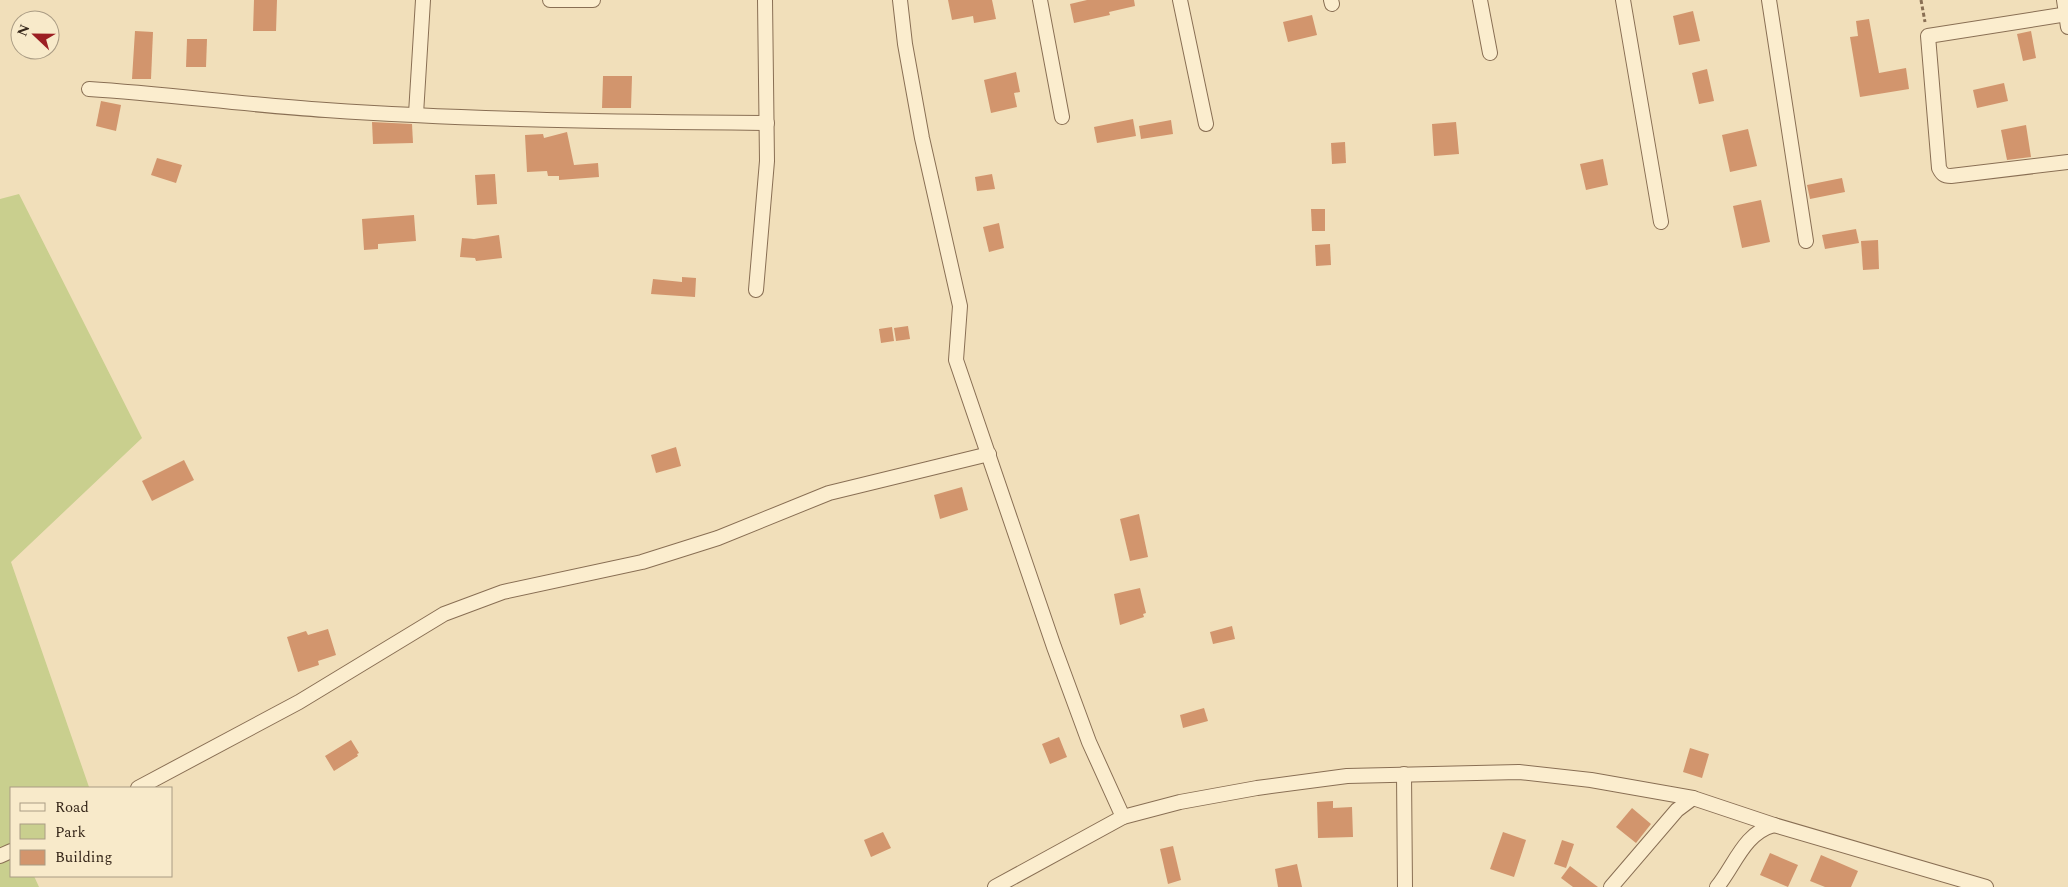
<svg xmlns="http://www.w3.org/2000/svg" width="2068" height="887" font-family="Spectral,serif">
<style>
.green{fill:#c9cf8e}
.building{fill:#d2956d}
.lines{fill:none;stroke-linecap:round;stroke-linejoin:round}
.street-casing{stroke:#896f54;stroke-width:16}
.path{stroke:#896f54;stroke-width:3;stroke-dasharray:4 2.5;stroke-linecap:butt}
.street{stroke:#fbedce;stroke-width:14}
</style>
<rect width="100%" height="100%" fill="#f1dfba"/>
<path class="green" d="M19,194L142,438L11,562L89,787L11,788V876H34L39,887H0V199Z"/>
<g class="building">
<path d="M254,0H277L276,31H253Z"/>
<path d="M948,0H992L996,19L974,23L973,16L952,20Z"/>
<path d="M1087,0H1134L1135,6L1109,12L1110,15L1074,23L1070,4Z"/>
<path d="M1693,11L1700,41L1679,45L1673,16Z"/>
<path d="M1312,15L1317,35L1288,42L1283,22Z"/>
<path d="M1869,19L1879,73L1906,68L1909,89L1860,97L1850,37L1858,36L1856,21Z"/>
<path d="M135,31L153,32L151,79H132Z"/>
<path d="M2031,31L2036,58L2023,61L2017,34Z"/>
<path d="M187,39H207L206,67H186Z"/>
<path d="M1707,69L1714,101L1699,104L1692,73Z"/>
<path d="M1016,72L1020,92L1014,93L1017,107L991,113L984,80Z"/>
<path d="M603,76H632L631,108H602Z"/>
<path d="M2004,83L2008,101L1977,108L1973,90Z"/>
<path d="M101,101L121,105L116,131L96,126Z"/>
<path d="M1133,119L1136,136L1097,143L1094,127Z"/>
<path d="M1171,120L1173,134L1141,139L1139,126Z"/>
<path d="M372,122L412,124L413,143L373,144Z"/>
<path d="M1456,122L1459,154L1434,156L1432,124Z"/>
<path d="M2026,125L2031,157L2007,160L2001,130Z"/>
<path d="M1748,129L1757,166L1730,172L1722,135Z"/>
<path d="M567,132L574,165L598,163L599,177L559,180V176H548L547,171L527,172L525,135L543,134L544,138Z"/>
<path d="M1345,142L1346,163L1332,164L1331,143Z"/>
<path d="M157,158L182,165L176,183L151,175Z"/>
<path d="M1603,159L1608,185L1586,190L1580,164Z"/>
<path d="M495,174L497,204L477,205L475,175Z"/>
<path d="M992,174L995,189L977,191L975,177Z"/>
<path d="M1842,178L1845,192L1810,199L1807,185Z"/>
<path d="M1761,200L1770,242L1742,248L1733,206Z"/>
<path d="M1311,209H1325V231H1312Z"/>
<path d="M414,215L416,241L378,244V249L364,250L362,219Z"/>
<path d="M999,223L1004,248L989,252L983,227Z"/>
<path d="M1856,229L1859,243L1825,249L1822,235Z"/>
<path d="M499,235L502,258L476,261L475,258L460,257L462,238L474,239Z"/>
<path d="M1878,240L1879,269L1863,270L1861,241Z"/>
<path d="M1330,244L1331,265L1316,266L1315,245Z"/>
<path d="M682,277L696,278L695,297L651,294L653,279L682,282Z"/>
<path d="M908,326L910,339L896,341L894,328Z"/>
<path d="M892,327L894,341L881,343L879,329Z"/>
<path d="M676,447L681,466L656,473L651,455Z"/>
<path d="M184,460L194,480L152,501L142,481Z"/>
<path d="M962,487L968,510L940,519L934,495Z"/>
<path d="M1139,514L1148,557L1130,561L1120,519Z"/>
<path d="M1140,588L1146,613L1143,614L1144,617L1120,625L1114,594Z"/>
<path d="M1232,626L1235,639L1213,644L1210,632Z"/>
<path d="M328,629L336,655L318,661L319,665L298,672L287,637L306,631L308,635Z"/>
<path d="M1204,708L1208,721L1183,728L1180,715Z"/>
<path d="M1059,737L1067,757L1050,764L1042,744Z"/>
<path d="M351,740L359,753L357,754L358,756L334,771L325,756Z"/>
<path d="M1690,748L1709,754L1702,778L1683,772Z"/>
<path d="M1333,801V808L1352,807L1353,837L1318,838L1317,802Z"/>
<path d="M1632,808L1651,824L1636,843L1616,827Z"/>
<path d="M883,832L891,848L871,857L864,840Z"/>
<path d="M1503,832L1526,840L1514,877L1490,869Z"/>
<path d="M1562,840L1574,844L1566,868L1554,864Z"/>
<path d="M1173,846L1181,880L1168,884L1160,849Z"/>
<path d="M1770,853L1798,865L1788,887L1760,875Z"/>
<path d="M1821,855L1858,871L1851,887H1825L1810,881Z"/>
<path d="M1297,864L1302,887H1278L1275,869Z"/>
<path d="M1570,866L1598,887H1573L1561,878Z"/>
</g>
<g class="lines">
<defs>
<g id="street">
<path d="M550,0H593"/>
<path d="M900,0L905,44L922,138L960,306L956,360L1054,647L1089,742L1123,817"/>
<path d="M1040,0L1062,117"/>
<path d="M1180,0L1206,124"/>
<path d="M1331,0L1332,4"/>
<path d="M1480,0L1490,53"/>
<path d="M1623,0L1661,222"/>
<path d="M1769,0L1806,241"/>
<path d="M2064,0L2068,27"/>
<path d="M2068,14L1928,36L1939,168C1942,174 1944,176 1951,176L2068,162"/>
<path d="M89,89C168,94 246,105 326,110C473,120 620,122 767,123"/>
<path d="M416,114L423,0"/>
<path d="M756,290L767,161L765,0"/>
<path d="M1404,774L1405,887"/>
<path d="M138,788L299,702L444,614L503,592L642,562L718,538L829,493L989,454"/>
<path d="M0,856L11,851"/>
<path d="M995,887L1123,817L1180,802L1257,788L1347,776L1519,772L1591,780L1693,798L1774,825L1986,887"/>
<path d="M1611,887L1677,810L1693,798"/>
<path d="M1717,887C1735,865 1744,833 1774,825"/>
</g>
</defs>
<use href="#street" class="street-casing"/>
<path class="path" d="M1921,0L1925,22"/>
<use href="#street" class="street"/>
</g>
<rect x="10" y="787" width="162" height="90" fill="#f8eaca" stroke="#aa9c84"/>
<rect x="20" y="803" width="25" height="8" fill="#fbedce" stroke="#aa9c84"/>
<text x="55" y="812" font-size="15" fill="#36271a">Road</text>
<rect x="20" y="824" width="25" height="15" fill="#c9cf8e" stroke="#aa9c84"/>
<text x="55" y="837" font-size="15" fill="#36271a">Park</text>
<rect x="20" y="850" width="25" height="15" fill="#d2956d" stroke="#aa9c84"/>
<text x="55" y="862" font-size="15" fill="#36271a">Building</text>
<g transform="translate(35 35) rotate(292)"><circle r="24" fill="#f8eaca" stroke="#aa9c84"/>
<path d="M0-4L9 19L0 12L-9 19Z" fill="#9c1f23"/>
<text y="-8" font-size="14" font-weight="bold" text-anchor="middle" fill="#36271a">N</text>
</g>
</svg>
